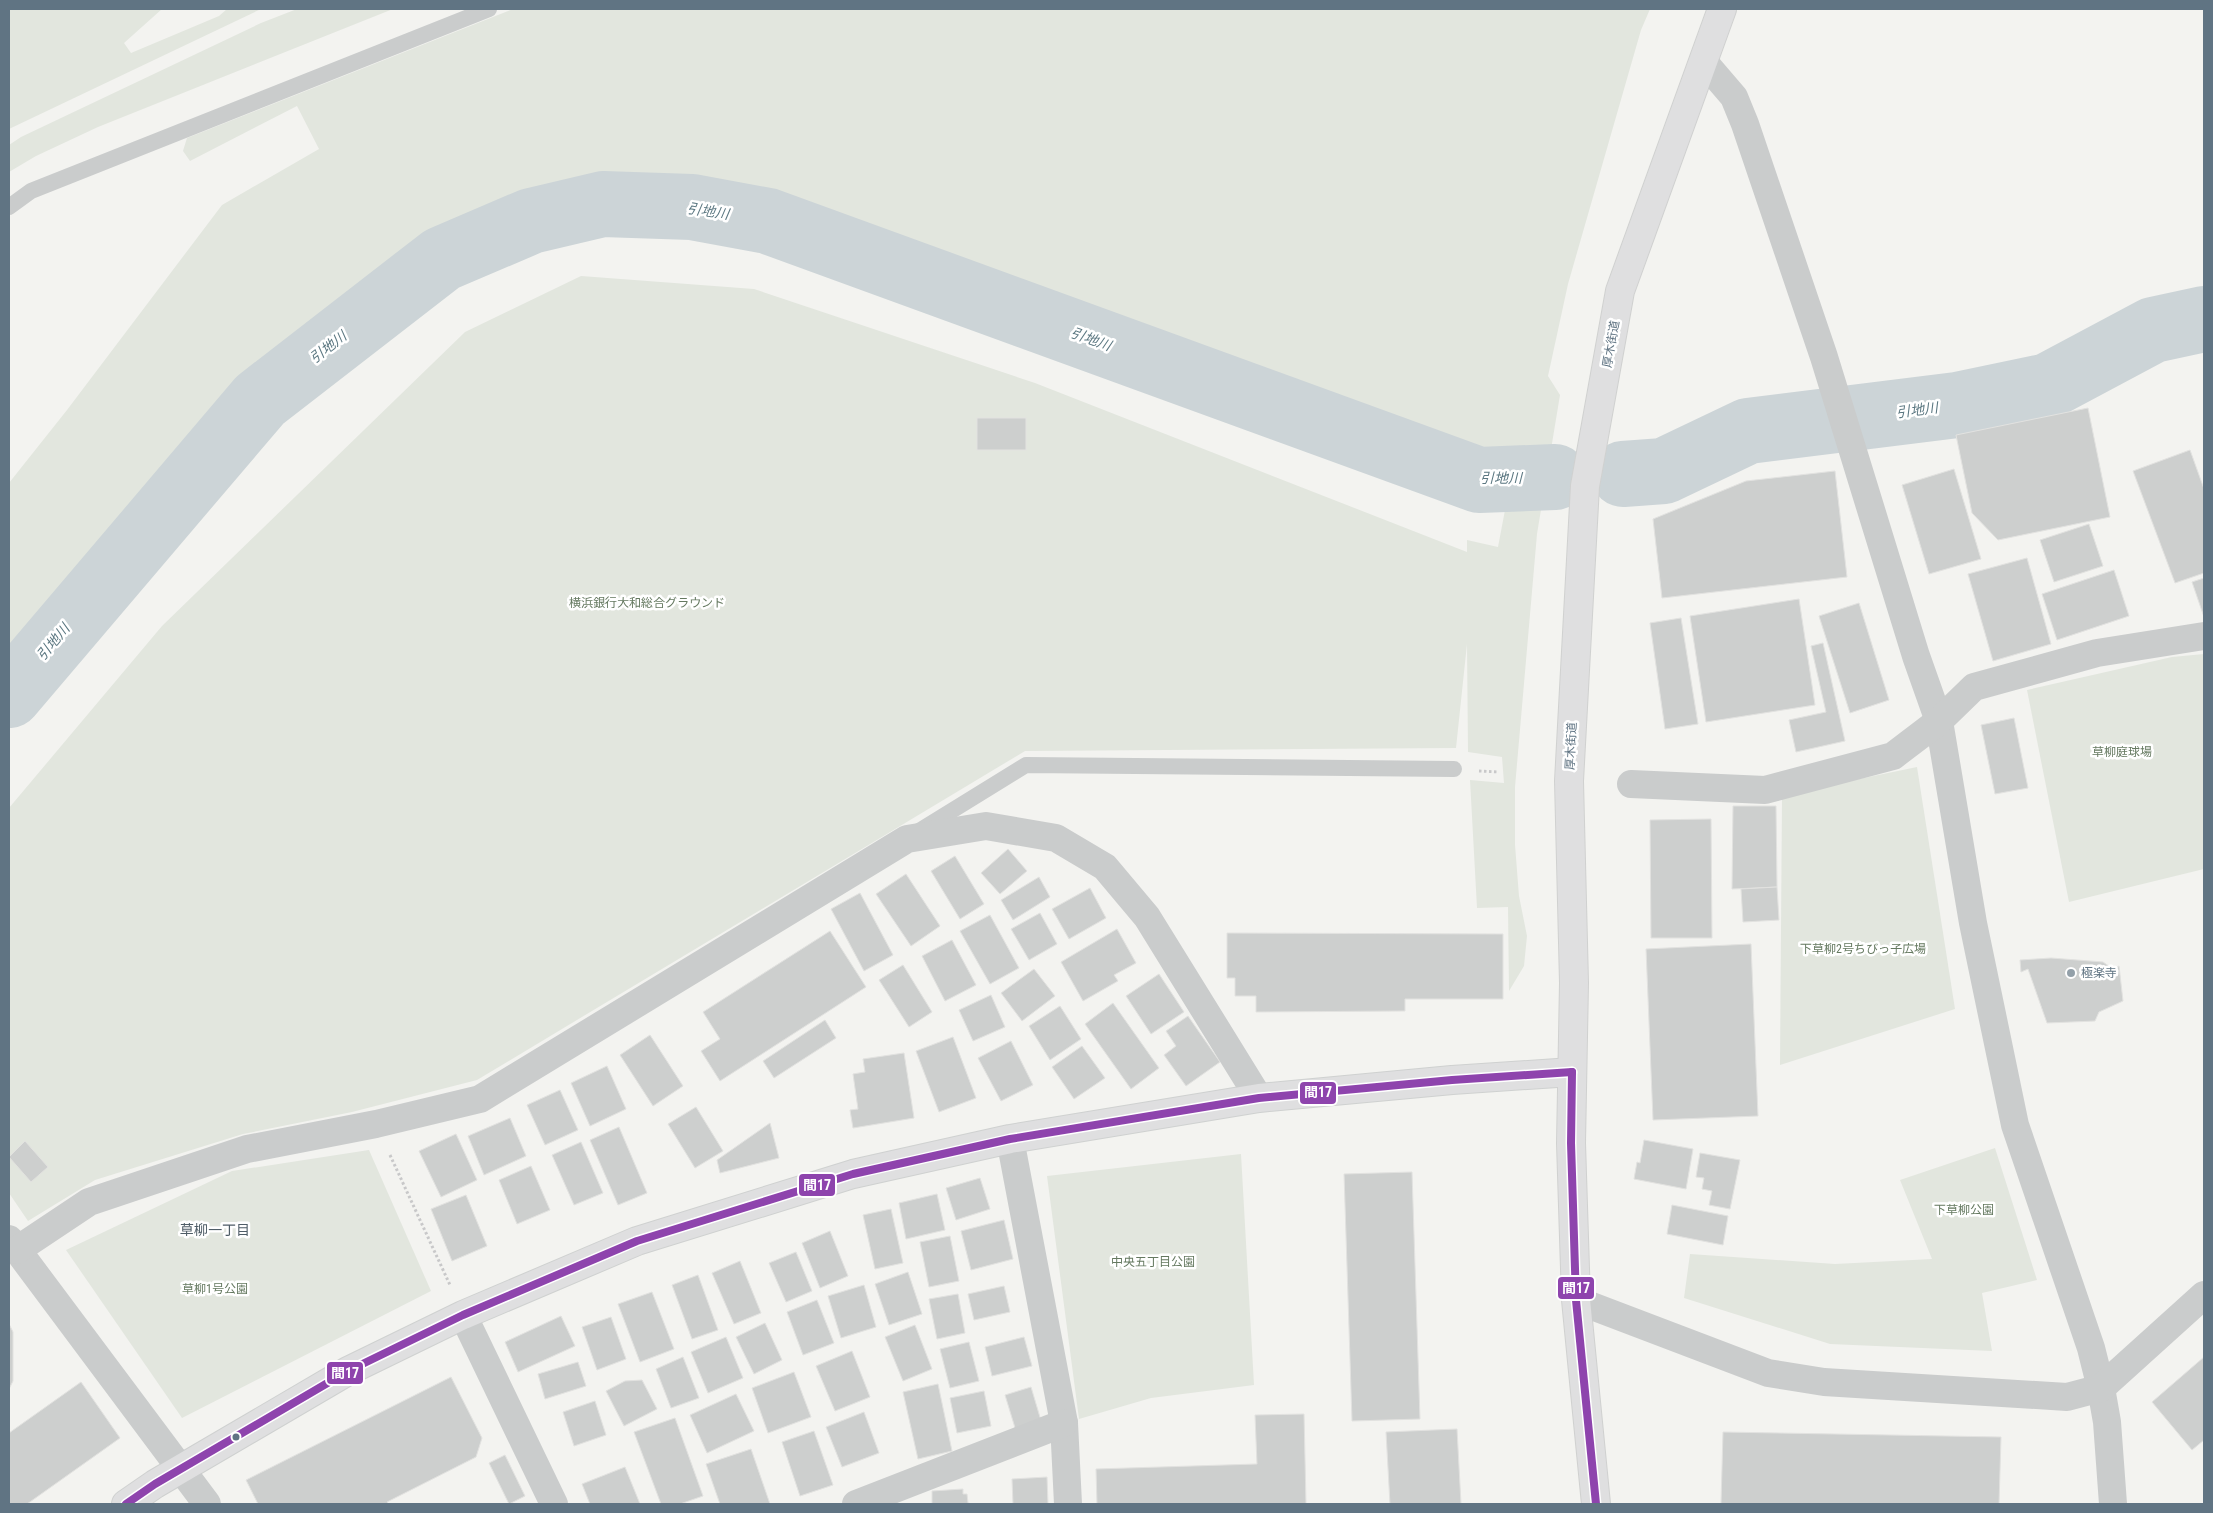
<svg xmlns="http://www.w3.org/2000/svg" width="2213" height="1513" font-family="'Roboto Condensed','Noto Sans JP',sans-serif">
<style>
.green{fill:#e2e6de}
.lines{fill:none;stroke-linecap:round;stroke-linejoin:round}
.river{stroke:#ccd4d7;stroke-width:66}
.building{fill:#cdcfce;stroke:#e2e2e0}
.secondary-casing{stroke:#cfd1d0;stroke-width:30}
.primary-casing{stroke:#d0d1d0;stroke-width:30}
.path{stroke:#c8c8c9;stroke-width:3;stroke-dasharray:2.5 2.5;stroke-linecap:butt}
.lane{stroke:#cacccc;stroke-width:16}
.street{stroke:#cacccc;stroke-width:28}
.secondary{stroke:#dfdfe0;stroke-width:28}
.primary{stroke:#dfdfe0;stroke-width:28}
.bus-1-casing{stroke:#fff;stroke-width:11}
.bus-1{stroke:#8e44ad;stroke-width:8}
.poi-dot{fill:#93a0a9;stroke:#fff;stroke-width:2}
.bus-dot{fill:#607483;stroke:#fff;stroke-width:2}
.labels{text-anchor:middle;stroke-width:5;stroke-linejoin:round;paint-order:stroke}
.street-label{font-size:12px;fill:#607483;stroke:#fff}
.park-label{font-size:12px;fill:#657960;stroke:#fff}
.poi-label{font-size:12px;fill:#607483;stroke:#fff;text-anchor:start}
.water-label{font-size:14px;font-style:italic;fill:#5b7781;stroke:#fff}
.neighbourhood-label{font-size:14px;fill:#4f5d67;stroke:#fff}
.line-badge{stroke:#fff;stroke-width:2}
.badge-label{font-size:14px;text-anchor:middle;font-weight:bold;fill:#fff}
</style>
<rect width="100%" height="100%" fill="#f3f3f0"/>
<g class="green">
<path d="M9,9H162L124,43L131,53L219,16L227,9H261L9,129Z"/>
<path d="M297,9H393L98,127L36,156L9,172V145L21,137L261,23Z"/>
<path d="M513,9H1650L1641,30L1568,284L1548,376L1560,395L1537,534L1515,787V845L1519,896L1527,936L1524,966L1509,991L1508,907L1477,908L1470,780L1504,783L1502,757L1468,752L1467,644L1456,748L1025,751L477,1080L352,1112L243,1134L95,1180L28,1221L9,1193V808L162,626L465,332L581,276L754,289L1035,383L1467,552V540L1498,547L1509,489C1435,452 1361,414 1284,383C1098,309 902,258 709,201L652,191H609L560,197L516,208L463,235L395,282L299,357L204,446L9,673V483L67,410L222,205L319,149L297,106L190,161L183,151L187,138Z"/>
<path d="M2204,654V869L2069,902L2027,690L2172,657Z"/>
<path d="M1917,767L1955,1009L1780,1065L1782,795Z"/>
<path d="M1995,1148L2037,1280L1982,1293L1992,1351L1830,1344L1684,1298L1690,1254L1835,1264L1932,1259L1900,1180Z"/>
<path d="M369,1150L431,1291L182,1418L66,1250L232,1171Z"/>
<path d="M1241,1154L1254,1385L1151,1398L1079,1419L1047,1176Z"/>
</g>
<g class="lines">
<g class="river">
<path d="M1623,474L1664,471L1748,431L1957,405L2048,386L2153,330L2204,319"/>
<path d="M9,695L260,400L442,259L531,221L603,204L692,207L768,221L1479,480L1555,477"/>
</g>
</g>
<g class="building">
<path d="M2088,408L2110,517L1998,540L1972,513L1956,435Z"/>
<rect x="977" y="418" width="49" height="32"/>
<path d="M2190,450L2204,489V573L2175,583L2133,471Z"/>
<path d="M1954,469L1981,559L1929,574L1902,485Z"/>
<path d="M1835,471L1847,577L1662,598L1653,519L1746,481Z"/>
<path d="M2089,524L2103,566L2054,582L2040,540Z"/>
<path d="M2027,558L2051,644L1993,661L1968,574Z"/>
<path d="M2114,570L2129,616L2057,640L2042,594Z"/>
<path d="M2204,578V617L2192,582Z"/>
<path d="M1799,599L1815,705L1706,722L1690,616Z"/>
<path d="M1859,603L1889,700L1850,713L1819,616Z"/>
<path d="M1681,618L1698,724L1665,729L1650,623Z"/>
<path d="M1823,643L1845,741L1796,752L1789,720L1826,712L1811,646Z"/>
<path d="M2014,718L2028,788L1995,794L1981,725Z"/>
<path d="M1733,806H1776L1777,887L1732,889Z"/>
<path d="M1711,819L1712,938H1651L1650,820Z"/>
<path d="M1008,849L1027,871L1000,894L981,873Z"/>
<path d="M955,856L984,904L960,919L931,871Z"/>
<path d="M906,874L940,926L911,946L876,894Z"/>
<path d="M1039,877L1050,897L1013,920L1001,900Z"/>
<path d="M1777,887L1779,920L1743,922L1741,889Z"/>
<path d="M1090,888L1106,918L1069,939L1052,909Z"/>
<path d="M860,893L893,955L864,971L831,909Z"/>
<path d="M1040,913L1057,944L1029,960L1011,929Z"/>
<path d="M990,915L1019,968L990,984L960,931Z"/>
<path d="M1117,929L1136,963L1114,975L1118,981L1083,1001L1061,962Z"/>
<path d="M830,931L866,987L720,1081L701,1051L720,1039L703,1012Z"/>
<path d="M1227,933L1503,934V999H1405V1011L1256,1012V996H1235V978H1227Z"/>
<path d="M952,940L976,985L945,1001L922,956Z"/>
<path d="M1751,944L1758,1116L1653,1120L1646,949Z"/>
<path d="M2051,958L2103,962L2113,969L2119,966L2123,1001L2099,1012L2095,1021L2047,1023L2028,969L2021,972L2020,960Z"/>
<path d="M903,965L932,1012L909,1027L879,980Z"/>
<path d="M1034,969L1055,996L1022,1021L1001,993Z"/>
<path d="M1159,974L1184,1012L1151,1034L1126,996Z"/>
<path d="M991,995L1005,1027L973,1041L959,1010Z"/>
<path d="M1113,1003L1159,1068L1131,1089L1085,1024Z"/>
<path d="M1060,1006L1081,1039L1050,1060L1029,1026Z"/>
<path d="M1188,1016L1220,1062L1186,1086L1164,1055L1176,1046L1166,1031Z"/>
<path d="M825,1020L836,1038L774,1078L763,1061Z"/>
<path d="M650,1035L683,1086L653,1106L620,1055Z"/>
<path d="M953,1037L976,1098L939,1112L916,1051Z"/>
<path d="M1011,1041L1033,1085L1001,1101L978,1058Z"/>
<path d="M1082,1046L1105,1078L1074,1099L1052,1067Z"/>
<path d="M904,1053L914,1118L853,1128L850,1110L858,1109L853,1074L865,1072L863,1059Z"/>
<path d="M607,1066L626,1109L590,1126L571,1083Z"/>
<path d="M560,1090L578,1130L545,1145L527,1105Z"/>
<path d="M696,1107L723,1151L695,1168L668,1124Z"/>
<path d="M510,1118L526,1156L484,1175L468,1136Z"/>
<path d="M770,1123L779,1158L720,1173L717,1160Z"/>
<path d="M619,1127L647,1193L618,1205L590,1140Z"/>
<path d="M456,1134L477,1180L441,1197L419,1151Z"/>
<path d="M1644,1140L1693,1149L1686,1189L1634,1179L1637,1162L1640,1163Z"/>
<path d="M25,1141L48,1167L31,1182L9,1157Z"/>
<path d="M581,1142L603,1193L574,1205L552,1155Z"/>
<path d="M1700,1153L1740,1160L1730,1209L1709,1205L1712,1191L1702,1189L1704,1178L1696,1177Z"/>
<path d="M531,1166L550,1210L517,1224L499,1180Z"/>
<path d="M1412,1172L1420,1419L1352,1421L1344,1174Z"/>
<path d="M980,1178L990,1209L956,1220L946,1188Z"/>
<path d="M937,1194L945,1230L906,1239L899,1203Z"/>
<path d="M466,1195L487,1246L452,1261L431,1209Z"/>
<path d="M1672,1205L1728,1216L1723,1245L1667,1234Z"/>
<path d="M891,1209L903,1263L875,1269L863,1215Z"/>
<path d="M1004,1220L1013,1259L971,1270L961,1231Z"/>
<path d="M830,1231L848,1276L820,1288L802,1243Z"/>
<path d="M950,1236L959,1281L929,1287L920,1242Z"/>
<path d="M796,1252L812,1291L786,1302L769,1263Z"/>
<path d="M740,1261L761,1313L734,1324L712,1273Z"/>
<path d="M908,1272L922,1314L889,1325L875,1284Z"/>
<path d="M698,1275L718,1330L692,1339L672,1285Z"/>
<path d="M864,1285L876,1327L841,1338L828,1296Z"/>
<path d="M1004,1286L1010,1312L974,1320L968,1294Z"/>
<path d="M652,1292L674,1349L640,1362L618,1304Z"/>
<path d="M958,1294L965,1333L937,1339L929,1299Z"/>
<path d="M817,1300L834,1343L803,1355L787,1312Z"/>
<path d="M561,1316L575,1346L518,1372L505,1342Z"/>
<path d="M611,1317L626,1359L597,1370L582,1327Z"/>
<path d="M765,1323L782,1360L754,1374L736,1337Z"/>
<path d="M9,1324L13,1332V1381L9,1389Z"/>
<path d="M915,1325L932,1369L903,1381L885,1337Z"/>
<path d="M726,1337L743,1378L708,1393L691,1352Z"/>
<path d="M1024,1337L1032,1366L992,1376L985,1347Z"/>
<path d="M969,1342L979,1381L950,1388L940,1349Z"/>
<path d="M852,1351L870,1397L835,1411L816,1366Z"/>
<path d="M683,1357L699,1398L671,1408L656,1369Z"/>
<path d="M2204,1357V1440L2192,1450L2152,1402Z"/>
<path d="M578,1362L586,1386L545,1399L538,1374Z"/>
<path d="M794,1372L811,1417L768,1433L752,1388Z"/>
<path d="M451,1377L482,1438L476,1457L387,1502L389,1504H258L246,1480Z"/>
<path d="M642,1380L657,1409L624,1426L606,1391L625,1381Z"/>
<path d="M81,1382L120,1438L27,1504H9V1433Z"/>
<path d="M938,1384L952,1451L918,1459L903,1392Z"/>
<path d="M1031,1387L1042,1424L1016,1431L1005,1395Z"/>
<path d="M984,1391L991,1426L957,1433L950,1398Z"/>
<path d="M736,1394L754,1431L707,1453L690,1415Z"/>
<path d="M595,1401L606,1435L574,1446L563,1412Z"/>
<path d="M864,1412L879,1453L842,1467L826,1427Z"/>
<path d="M1304,1414L1306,1504H1097L1096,1469L1257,1464L1255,1415Z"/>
<path d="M675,1418L703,1496L680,1504H661L634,1432Z"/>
<path d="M1457,1429L1461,1504H1390L1386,1432Z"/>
<path d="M814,1431L833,1485L800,1496L782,1442Z"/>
<path d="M1723,1432L2001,1437L1999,1504H1721Z"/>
<path d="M751,1449L770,1504H720L706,1464Z"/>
<path d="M505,1455L525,1496L509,1504L489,1463Z"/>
<path d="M625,1467L640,1504H590L582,1484Z"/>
<path d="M1047,1477L1048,1504H1013L1012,1479Z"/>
<path d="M963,1489V1494H967L968,1503L972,1504H932V1491Z"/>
</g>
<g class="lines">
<defs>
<path id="secondary" d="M126,1504L155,1484L348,1371L463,1315L637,1241L853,1174L1010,1139L1259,1098L1452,1080L1572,1072"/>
<path id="primary" d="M1596,1504L1576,1300L1571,1143L1574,983L1569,781L1585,486L1620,291L1722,9"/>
</defs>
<use href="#secondary" class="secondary-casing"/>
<use href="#primary" class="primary-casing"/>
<g class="path">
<path d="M1479,771L1499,772"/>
<path d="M390,1155L450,1285"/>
</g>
<g class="lane">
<path d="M9,207L31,191L489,9"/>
<path d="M919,831L1026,765L1454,769"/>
</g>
<g class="street">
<path d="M1704,62L1734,97L1745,124L1824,357L1916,656L1939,721L1973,923L2015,1125L2091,1348L2101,1388L2107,1422L2113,1504"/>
<path d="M1631,784L1765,790L1893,756L1939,721L1974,687L2097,653L2204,636"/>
<path d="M1010,1139L1064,1423L1068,1504"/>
<path d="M9,1239L207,1504"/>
<path d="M17,1250L89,1202L247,1149L376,1124L480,1099L907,839L986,826L1056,838L1105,867L1147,917L1259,1098"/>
<path d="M1576,1300L1768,1373L1824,1382L2067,1397L2101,1388L2204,1295"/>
<path d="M463,1315L554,1504"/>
<path d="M856,1504L1064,1423"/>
</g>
<use href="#secondary" class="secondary"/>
<use href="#primary" class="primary"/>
<defs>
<g id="bus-1">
<path d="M1572,1072L1571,1143L1576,1300L1596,1504"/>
<path d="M126,1504L155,1484L348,1371L463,1315L637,1241L853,1174L1010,1139L1259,1098L1452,1080L1572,1072"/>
</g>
</defs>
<use href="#bus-1" class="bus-1-casing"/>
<use href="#bus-1" class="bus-1"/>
</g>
<circle class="poi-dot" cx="2071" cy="973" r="5"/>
<circle class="bus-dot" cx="236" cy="1437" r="4.5"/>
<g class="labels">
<g class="street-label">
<text transform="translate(1611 344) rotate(-80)" y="4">厚木街道</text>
<text transform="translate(1571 746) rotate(-87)" y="4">厚木街道</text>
</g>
<g class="park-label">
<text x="647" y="607">横浜銀行大和総合グラウンド</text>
<text x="2122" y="756">草柳庭球場</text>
<text x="1863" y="953">下草柳2号ちびっ子広場</text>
<text x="1964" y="1214">下草柳公園</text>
<text x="1153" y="1266">中央五丁目公園</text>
<text x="215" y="1293">草柳1号公園</text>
</g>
<g class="poi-label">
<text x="2081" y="977">極楽寺</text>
</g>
<g class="water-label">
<text transform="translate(708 211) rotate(9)" y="5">引地川</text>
<text transform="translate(1091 339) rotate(20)" y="5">引地川</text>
<text transform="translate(328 347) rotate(-38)" y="5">引地川</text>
<text transform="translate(1917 410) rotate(-7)" y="5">引地川</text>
<text x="1501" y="483">引地川</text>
<text transform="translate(53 642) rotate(-50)" y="5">引地川</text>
</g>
<g class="neighbourhood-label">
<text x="215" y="1235">草柳一丁目</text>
</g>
</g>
<g class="line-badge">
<rect x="1299" y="1081" width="38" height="24" rx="5" fill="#8e44ad"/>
<rect x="798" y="1173" width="38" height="24" rx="5" fill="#8e44ad"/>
<rect x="1557" y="1276" width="38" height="24" rx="5" fill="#8e44ad"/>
<rect x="326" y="1361" width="38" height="24" rx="5" fill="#8e44ad"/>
</g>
<g class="badge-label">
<text x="1318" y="1097">間17</text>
<text x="817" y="1190">間17</text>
<text x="1576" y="1293">間17</text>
<text x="345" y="1378">間17</text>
</g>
<rect width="2213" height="1513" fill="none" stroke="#607483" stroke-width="20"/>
</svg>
